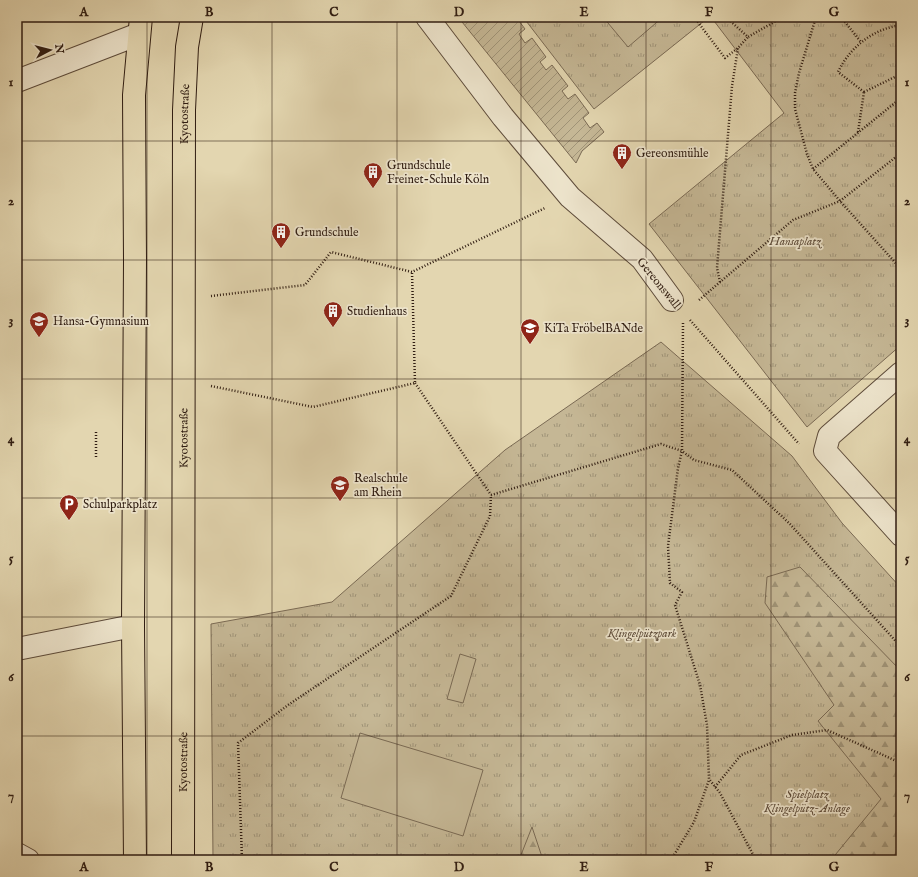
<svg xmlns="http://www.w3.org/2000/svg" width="918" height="877" font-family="'IM FELL English',serif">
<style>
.grass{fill:url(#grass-tufts);stroke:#7a6a54}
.forest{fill:url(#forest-firs);stroke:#7a6a54}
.garden{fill:url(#garden-furrows);stroke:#7a6a54}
.pitch{fill:#c5b795;stroke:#7a6a54}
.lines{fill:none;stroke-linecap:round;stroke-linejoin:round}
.minor-casing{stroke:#5d4b3a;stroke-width:24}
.major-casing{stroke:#301d12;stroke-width:24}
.path{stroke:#301d12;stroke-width:2.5;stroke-dasharray:1 2;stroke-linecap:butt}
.minor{stroke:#ede4cc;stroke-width:22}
.major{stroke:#e3d6b0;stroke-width:22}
.grid{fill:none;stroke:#301d12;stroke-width:1;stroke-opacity:0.55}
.labels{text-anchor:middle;stroke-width:3.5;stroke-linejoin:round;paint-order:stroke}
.street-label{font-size:12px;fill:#301d12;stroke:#ede4cc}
.poi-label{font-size:12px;fill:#301d12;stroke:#ede4cc;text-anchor:start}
.park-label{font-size:12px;font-style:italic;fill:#5d4b39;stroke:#ede4cc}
.neatline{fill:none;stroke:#301d12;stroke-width:1.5}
.grid-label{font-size:13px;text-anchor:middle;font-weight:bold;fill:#301d12}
</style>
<defs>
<pattern id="grass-tufts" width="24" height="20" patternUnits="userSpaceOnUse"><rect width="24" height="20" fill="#c5b795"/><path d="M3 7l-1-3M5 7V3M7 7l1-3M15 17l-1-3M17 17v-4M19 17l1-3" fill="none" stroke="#a09478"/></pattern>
<pattern id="forest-firs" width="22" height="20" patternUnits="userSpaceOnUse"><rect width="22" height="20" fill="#c5b795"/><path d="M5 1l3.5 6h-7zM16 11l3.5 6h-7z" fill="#a09478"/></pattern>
<pattern id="garden-furrows" width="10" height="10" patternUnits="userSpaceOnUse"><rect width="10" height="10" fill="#c5b795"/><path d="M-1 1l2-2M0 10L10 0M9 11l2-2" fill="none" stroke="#a09478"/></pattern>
</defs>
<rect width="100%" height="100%" fill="#e3d6b0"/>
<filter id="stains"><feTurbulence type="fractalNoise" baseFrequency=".005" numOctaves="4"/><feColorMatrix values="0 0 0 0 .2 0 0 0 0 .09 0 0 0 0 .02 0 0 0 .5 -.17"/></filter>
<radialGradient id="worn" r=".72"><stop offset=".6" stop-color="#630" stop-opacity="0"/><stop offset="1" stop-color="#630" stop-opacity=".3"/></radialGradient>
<g class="grass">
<path d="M523,17H709L594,109Z"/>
<path d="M711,17H901V345L807,427L649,224L784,113Z"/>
<path d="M661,342L792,456L842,523L901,588V860H213L211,624L332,602L505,450Z"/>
</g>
<g class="forest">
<path d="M800,567L901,671V860H831L881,799L818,721L834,705L765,603L767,577Z"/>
<path d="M532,827L543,860H519Z"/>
</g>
<path class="garden" d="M458,17H516L525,29L519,34L525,43L532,38L546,57L540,62L546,70L552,65L568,86L562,91L568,99L575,94L589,113L583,118L590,128L597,123L604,132L582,151L576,163Z"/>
<g class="pitch">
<path d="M603,17H663L628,47Z"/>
<path d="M460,654L476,659L463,703L447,699Z"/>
<path d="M360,733L483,770L463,836L341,798Z"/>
</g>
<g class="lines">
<defs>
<g id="minor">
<path d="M427,17L503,117L570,197L642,259L672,300"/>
<path d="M17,81L139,34"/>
<path d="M901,373L829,436L825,451L901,535"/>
<path d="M17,649L133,626"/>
<path d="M17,854L28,860"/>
</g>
<g id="major">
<path d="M135,860L133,626L135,260L134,95L141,17"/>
<path id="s1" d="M183,860L184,110L187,47L192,17"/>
</g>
</defs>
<use href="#minor" class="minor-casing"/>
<use href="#major" class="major-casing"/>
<g class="path">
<path d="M694,17L725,58L738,48L748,37"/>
<path d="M726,17L748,37L783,17"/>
<path d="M816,17L799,73L795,93V109L807,154L813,169L840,201L901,269"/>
<path d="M841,17L861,42"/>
<path d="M864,92L838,72C850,47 873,29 901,25"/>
<path d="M864,92L901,74"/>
<path d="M858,132L864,92"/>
<path d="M813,169L901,98"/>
<path d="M720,282L717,268L732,86L738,48"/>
<path d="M211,296L305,285L331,252L412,272L545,208"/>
<path d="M699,300L793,220L840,201L901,153"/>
<path d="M690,320L799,444"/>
<path d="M683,323L682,451L678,468L668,546L670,583L682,592L675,605L700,685L707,725L709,779L720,793L756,860"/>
<path d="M415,383L491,495"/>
<path d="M211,386L313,407L415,383L412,272"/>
<path d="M96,432V457"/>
<path d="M715,787L741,755L792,735L827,730L901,763"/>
<path d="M242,860L238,743L288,705L451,596L490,516L491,495L661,444L682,451L694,460L732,470L790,524L901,647"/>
<path d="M671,860L694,822L709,780"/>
</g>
<use href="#minor" class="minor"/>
<use href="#major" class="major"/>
</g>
<path class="grid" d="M147,17V860M272,17V860M397,17V860M521,17V860M646,17V860M771,17V860M17,141H901M17,260H901M17,379H901M17,498H901M17,617H901M17,736H901"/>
<defs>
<symbol id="building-pin" viewBox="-11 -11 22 30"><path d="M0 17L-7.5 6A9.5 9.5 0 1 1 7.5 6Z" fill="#8f2418" stroke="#ede4cc"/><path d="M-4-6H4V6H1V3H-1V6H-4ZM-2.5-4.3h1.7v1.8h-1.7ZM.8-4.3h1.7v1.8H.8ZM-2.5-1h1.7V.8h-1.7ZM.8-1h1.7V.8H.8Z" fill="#fff"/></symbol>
<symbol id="school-pin" viewBox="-11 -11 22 30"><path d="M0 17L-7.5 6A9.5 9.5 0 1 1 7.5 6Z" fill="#8f2418" stroke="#ede4cc"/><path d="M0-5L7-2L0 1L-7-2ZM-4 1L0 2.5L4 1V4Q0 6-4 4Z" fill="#fff"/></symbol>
<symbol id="parking-pin" viewBox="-11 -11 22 30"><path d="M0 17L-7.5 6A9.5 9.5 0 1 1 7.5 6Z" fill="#8f2418" stroke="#ede4cc"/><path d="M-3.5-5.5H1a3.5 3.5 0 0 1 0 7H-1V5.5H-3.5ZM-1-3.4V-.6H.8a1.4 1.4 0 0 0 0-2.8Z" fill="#fff"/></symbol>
</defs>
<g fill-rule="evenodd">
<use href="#building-pin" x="611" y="142" width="22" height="30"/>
<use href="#building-pin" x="362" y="161" width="22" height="30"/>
<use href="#building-pin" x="270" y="221" width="22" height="30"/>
<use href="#building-pin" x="322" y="300" width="22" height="30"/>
<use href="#school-pin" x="28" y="310" width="22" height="30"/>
<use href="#school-pin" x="519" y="317" width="22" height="30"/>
<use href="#school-pin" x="329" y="474" width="22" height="30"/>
<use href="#parking-pin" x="58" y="493" width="22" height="30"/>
</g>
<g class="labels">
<g class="street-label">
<text dy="4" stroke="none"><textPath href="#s1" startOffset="746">Kyotostraße</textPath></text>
<text transform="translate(659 283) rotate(51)" y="4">Gereonswall</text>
<text dy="4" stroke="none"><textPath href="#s1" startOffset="422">Kyotostraße</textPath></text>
<text dy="4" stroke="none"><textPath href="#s1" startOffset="98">Kyotostraße</textPath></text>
</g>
<g class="poi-label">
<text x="636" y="157">Gereonsmühle</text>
<text x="387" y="169">Grundschule<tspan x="387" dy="14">Freinet-Schule Köln</tspan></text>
<text x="295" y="236">Grundschule</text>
<text x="347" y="315">Studienhaus</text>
<text x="53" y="325">Hansa-Gymnasium</text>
<text x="544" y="332">KiTa FröbelBANde</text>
<text x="354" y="482">Realschule<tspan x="354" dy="14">am Rhein</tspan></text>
<text x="83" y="508">Schulparkplatz</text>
</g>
<g class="park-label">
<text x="795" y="245">Hansaplatz</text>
<text x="642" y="637">Klingelpützpark</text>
<text x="807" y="798">Spielplatz<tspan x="807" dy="14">Klingelpütz-Anlage</tspan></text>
</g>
</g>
<rect width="918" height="877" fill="none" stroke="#e3d6b0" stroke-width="44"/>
<g transform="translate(50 50) rotate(83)" stroke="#ede4cc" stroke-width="3" paint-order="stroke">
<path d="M0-3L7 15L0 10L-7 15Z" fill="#301d12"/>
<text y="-6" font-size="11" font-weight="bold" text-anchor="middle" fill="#301d12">N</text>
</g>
<rect x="22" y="22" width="874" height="833" class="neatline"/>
<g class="grid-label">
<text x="84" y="16">A</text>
<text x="209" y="16">B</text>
<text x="334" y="16">C</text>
<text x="459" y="16">D</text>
<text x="584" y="16">E</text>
<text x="709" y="16">F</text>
<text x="834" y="16">G</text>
<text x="11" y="86">1</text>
<text x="907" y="86">1</text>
<text x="11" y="205">2</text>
<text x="907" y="205">2</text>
<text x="11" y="324">3</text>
<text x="907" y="324">3</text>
<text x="11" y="443">4</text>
<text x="907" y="443">4</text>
<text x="11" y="562">5</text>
<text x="907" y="562">5</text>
<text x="11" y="681">6</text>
<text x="907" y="681">6</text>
<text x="11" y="800">7</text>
<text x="907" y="800">7</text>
<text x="84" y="871">A</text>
<text x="209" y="871">B</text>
<text x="334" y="871">C</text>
<text x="459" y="871">D</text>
<text x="584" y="871">E</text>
<text x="709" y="871">F</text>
<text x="834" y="871">G</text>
</g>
<rect width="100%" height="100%" filter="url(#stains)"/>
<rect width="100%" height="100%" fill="url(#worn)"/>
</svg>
